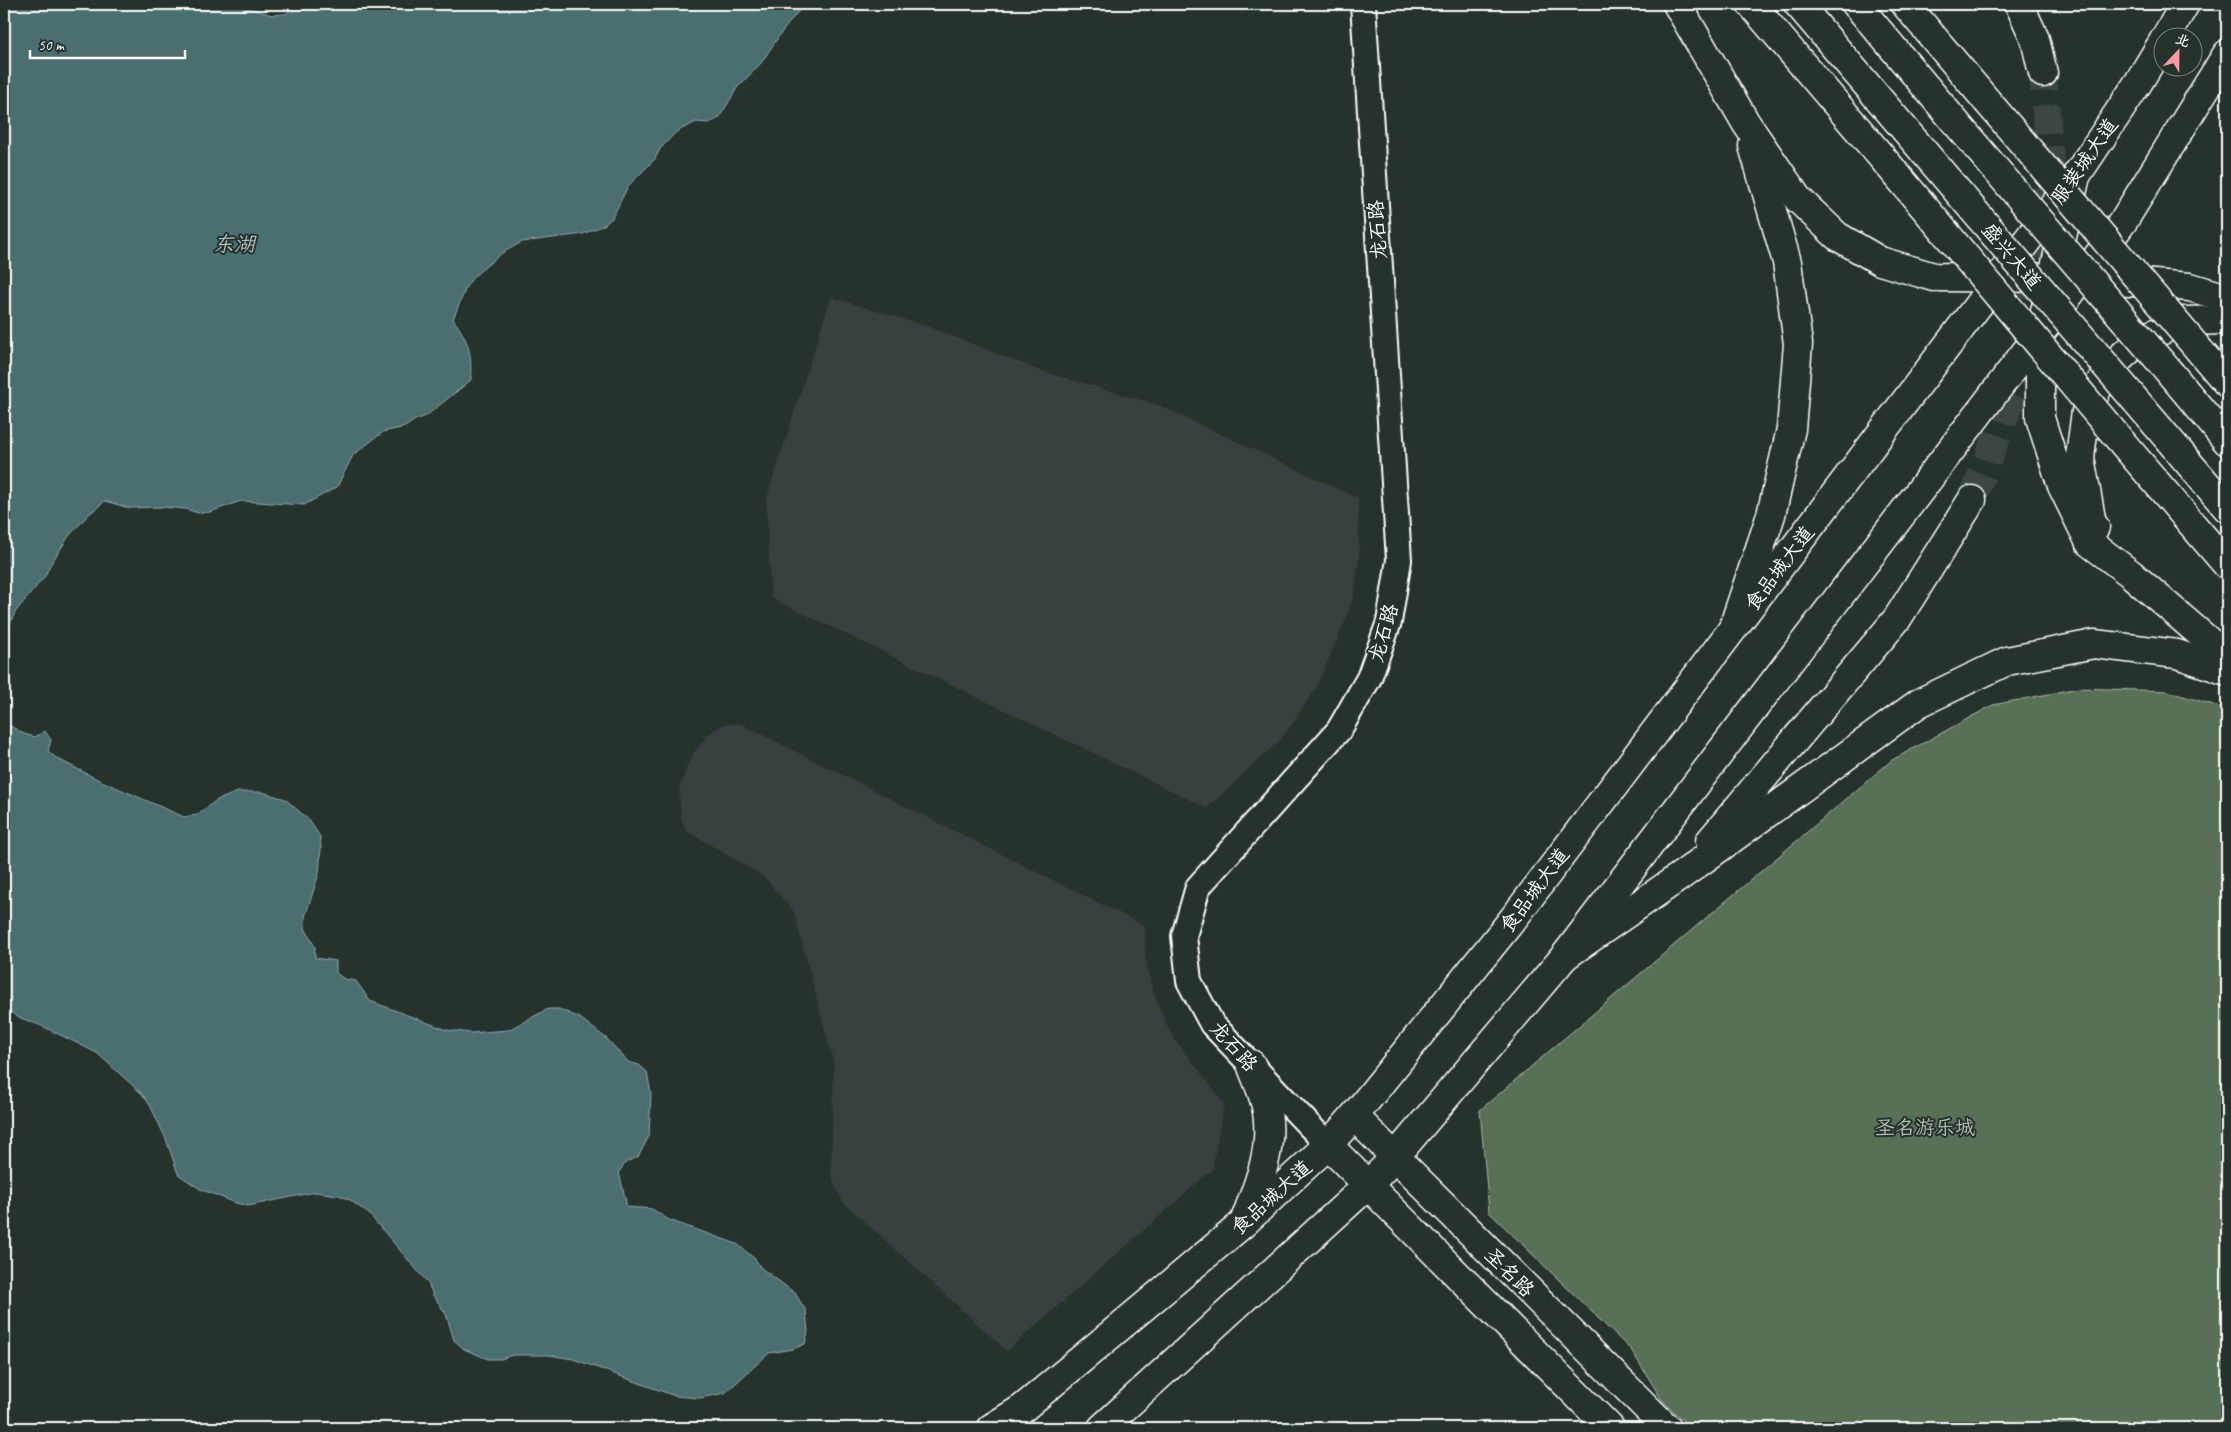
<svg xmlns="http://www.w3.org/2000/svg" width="2231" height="1432" font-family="Caveat,'LXGW WenKai TC',sans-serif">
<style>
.built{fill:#394141}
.green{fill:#586f54;stroke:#acb7aa}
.water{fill:#4b6e71;stroke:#93a8aa}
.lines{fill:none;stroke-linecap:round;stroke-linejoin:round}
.highway-tunnel{stroke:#3c4742;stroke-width:28;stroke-dasharray:28 14;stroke-linecap:butt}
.minor-casing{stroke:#fff;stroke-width:28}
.major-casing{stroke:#fff;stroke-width:31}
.highway-casing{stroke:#fff;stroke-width:31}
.minor{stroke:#26332d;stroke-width:24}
.major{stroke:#26332d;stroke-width:28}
.highway{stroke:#26332d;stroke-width:28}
.highway-bridge-casing{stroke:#fff;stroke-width:31;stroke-linecap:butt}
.highway-bridge{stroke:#26332d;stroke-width:28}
.labels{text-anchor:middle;stroke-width:4;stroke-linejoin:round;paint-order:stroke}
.street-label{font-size:20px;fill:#fff;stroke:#26332d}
.park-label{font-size:20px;fill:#b4beb2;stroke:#26332d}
.water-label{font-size:21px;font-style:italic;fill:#aebebf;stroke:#26332d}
</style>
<rect width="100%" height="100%" fill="#26332d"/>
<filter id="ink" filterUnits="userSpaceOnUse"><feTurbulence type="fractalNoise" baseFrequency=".02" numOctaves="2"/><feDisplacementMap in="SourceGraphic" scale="10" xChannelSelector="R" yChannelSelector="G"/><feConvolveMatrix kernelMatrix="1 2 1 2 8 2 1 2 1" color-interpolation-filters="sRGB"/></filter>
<g filter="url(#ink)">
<g class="built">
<path d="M831,297L926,326L1041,371L1158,405L1358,498L1359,559L1354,594L1344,624L1316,688L1282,738L1207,808L771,598L766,501Z"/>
<path d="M739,723L1145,926V955L1151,985L1161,1012L1173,1037L1224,1103L1212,1170L1007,1351L843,1202L835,1186L831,1172L834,1064L794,912L763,876L688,832L681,819L679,791L687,766L697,748L710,733L722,725Z"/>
</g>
<path class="green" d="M2079,688L2166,691L2227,709V1428H1691L1662,1400L1632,1351L1489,1212L1480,1110L1892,760L1993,705Z"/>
<g class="water">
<path d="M4,4H235L272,15L285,14L303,4H804L781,33L761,63L737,88L719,118L709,123L696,122L676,132L660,149L655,159L628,186L612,218L604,225L583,234L522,242L502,253L474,276L467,285L453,319C470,343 471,351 471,380L426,416L415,420L405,427L383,432L353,455L337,487L304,505L241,501L210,512L198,513L186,509L162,507L129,508L105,501L88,515L69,536L50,565L45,576L16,611L4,636Z"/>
<path d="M4,722L24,734L35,737L45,731L51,740L48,751L56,758L97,779L184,817L196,815L217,800L238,792H262L285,799L309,820L320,837L321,848L319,873L305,917V928L315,947V958L336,961V973L344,979L356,981L370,1001L447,1030L471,1033L508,1030L548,1009H559L580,1018L607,1039L628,1062L639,1065L647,1072L651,1094L649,1136L638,1157L626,1162L619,1172L627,1207L652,1209L669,1220L737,1244L755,1259L761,1268L795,1293L806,1311L808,1332L805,1344L793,1349L769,1353L725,1393L700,1398L675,1396L573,1359L549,1355H512L501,1359H488L464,1349L454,1340L446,1314L433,1295L428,1283L369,1214L350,1200L339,1195L315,1192L248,1206L236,1203L200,1189L178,1174L166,1139L150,1105L142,1094L97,1053L42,1026L18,1017L4,1008Z"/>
</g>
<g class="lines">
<path class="highway-tunnel" d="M1972,500L2012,398L2034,289L2050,162L2043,73"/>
<defs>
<path id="minor" d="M1328,1145L1212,1024L1189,981L1184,936L1198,887L1339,730L1369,678L1389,622L1399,560L1363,4"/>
<g id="major">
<path d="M2165,38L2185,4"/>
<path d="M1354,1116L1667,1428"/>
<path d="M1328,1145L1610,1428"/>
<path d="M1246,1217C1259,1183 1273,1149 1267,1112C1265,1096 1256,1079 1251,1064"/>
<path d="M991,1428L1023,1408L1245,1222L1328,1145L1354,1116L1513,919L2076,176L2138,83L2164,40"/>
<path d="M1102,1428L1367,1186L1395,1157L1565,956L2082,278L2124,220L2227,54"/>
</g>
<g id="highway">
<path d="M1677,4L1746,123L1798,199L1837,236L1880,261L1934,277L2082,278L2190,287L2227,298"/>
<path d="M1751,4L1897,175"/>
<path d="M1798,4L1924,152"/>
<path d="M1856,4L1957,124"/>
<path d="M1905,4L1987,101"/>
<path d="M2019,4L2035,39L2043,73"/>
<path d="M2076,176L2040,333V418L2062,486L2090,543L2131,574L2227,657"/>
<path d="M2200,351L2227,383"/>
<path d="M2171,374L2227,441"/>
<path d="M2136,401L2227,508"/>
<path d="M2108,426L2227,565"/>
<path d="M2095,527L2092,524L2080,457L2086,411L2107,370L2141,339L2184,321L2227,320"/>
<path d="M1733,628L1771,515L1791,429L1798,344L1787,262L1753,146"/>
<path d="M1710,841L1897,619L1972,500"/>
<path d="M1565,956L1682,875L1919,703L2007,661L2094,644L2177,654L2227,671"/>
</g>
</defs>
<use href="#minor" class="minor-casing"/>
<use href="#major" class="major-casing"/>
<use href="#highway" class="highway-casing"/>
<use href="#minor" class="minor"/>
<use href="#major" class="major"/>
<use href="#highway" class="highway"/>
<defs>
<g id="highway-bridge">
<path d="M1987,101L2200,351"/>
<path d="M1957,124L2171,374"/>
<path d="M1924,152L2136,401"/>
<path d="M1897,175L2108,426"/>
</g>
</defs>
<use href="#highway-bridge" class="highway-bridge-casing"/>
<use href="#highway-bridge" class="highway-bridge"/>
</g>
</g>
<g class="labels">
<g class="street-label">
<text transform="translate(2084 161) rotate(-55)" y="7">服装城大道</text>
<text transform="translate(1377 230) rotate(-94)" y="7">龙石路</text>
<text transform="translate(2012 256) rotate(50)" y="7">盛兴大道</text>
<text transform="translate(1779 568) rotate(-53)" y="7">食品城大道</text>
<text transform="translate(1383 633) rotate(-74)" y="7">龙石路</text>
<text transform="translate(1534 890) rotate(-53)" y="7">食品城大道</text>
<text transform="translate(1234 1046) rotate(48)" y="7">龙石路</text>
<text transform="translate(1271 1197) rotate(-42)" y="7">食品城大道</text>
<text transform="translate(1510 1272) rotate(45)" y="7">圣名路</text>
</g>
<g class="park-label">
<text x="1925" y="1134">圣名游乐城</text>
</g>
<g class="water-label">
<text x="234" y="251">东湖</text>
</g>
</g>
<rect width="2231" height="1432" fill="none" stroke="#26332d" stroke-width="20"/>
<rect x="10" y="10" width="2211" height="1412" fill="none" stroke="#fff" stroke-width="2" filter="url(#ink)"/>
<g transform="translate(2178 52) rotate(22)"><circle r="24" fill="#26332d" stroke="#7d8581"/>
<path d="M0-4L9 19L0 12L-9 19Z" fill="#ff9aa2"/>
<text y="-8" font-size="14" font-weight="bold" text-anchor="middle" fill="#ffffff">北</text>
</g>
<path d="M30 50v8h155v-8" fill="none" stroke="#ffffff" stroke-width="2.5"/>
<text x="38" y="50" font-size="15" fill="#ffffff" stroke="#26332d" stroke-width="4" paint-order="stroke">50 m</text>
</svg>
